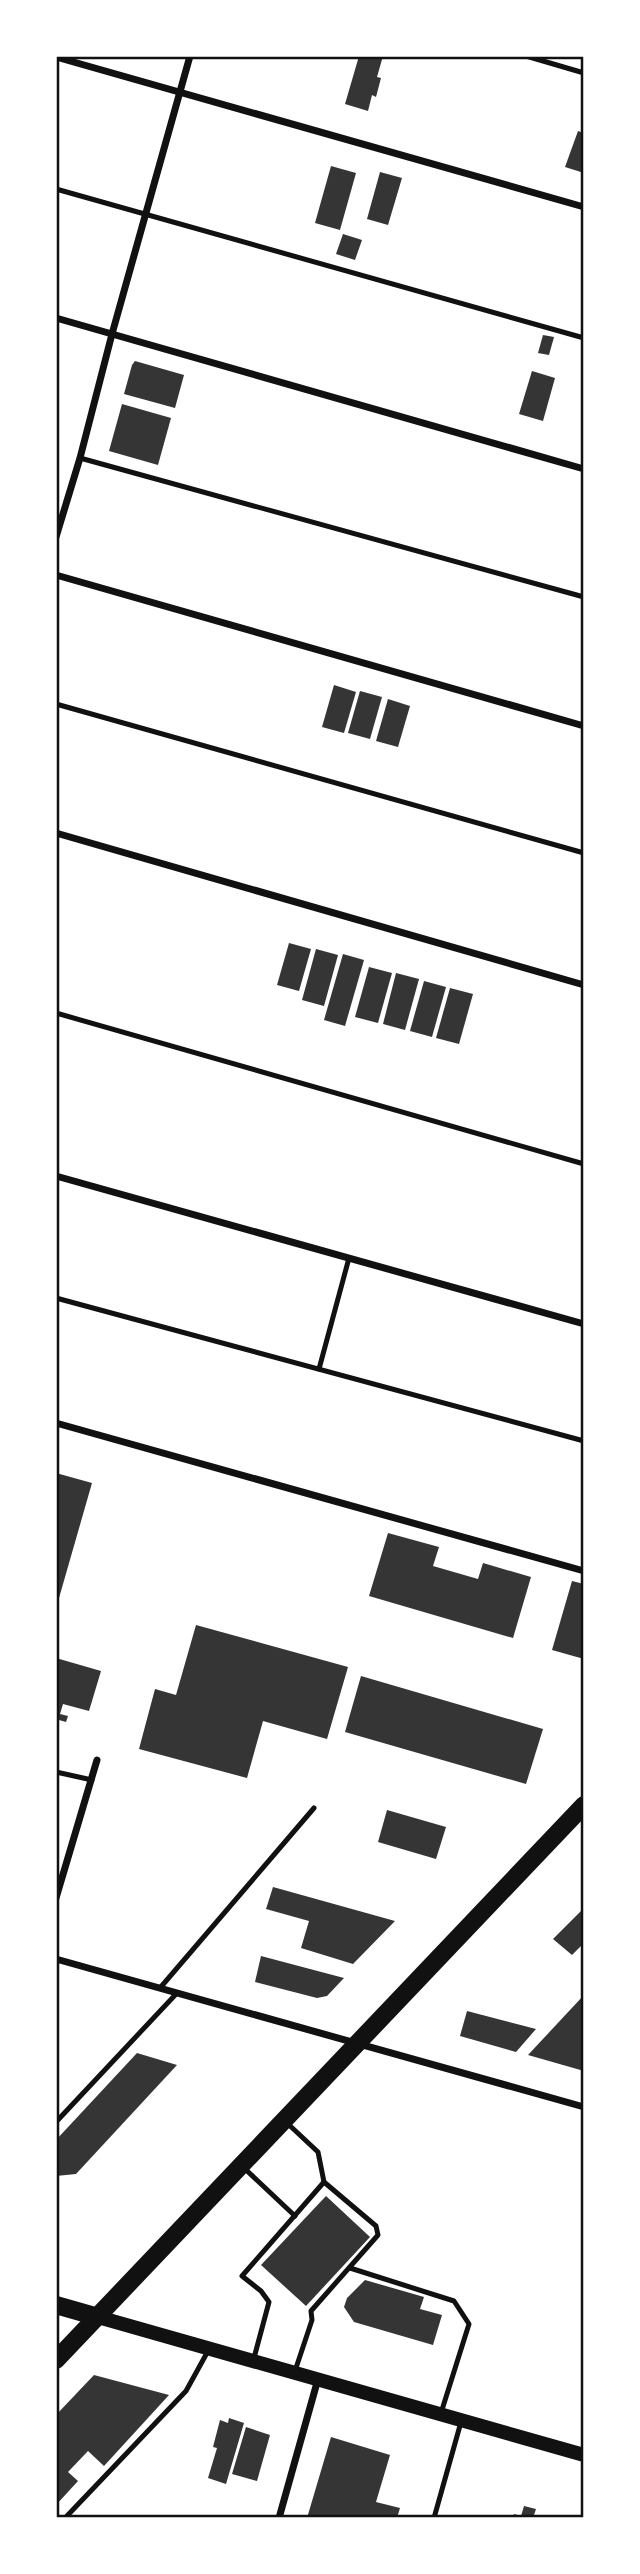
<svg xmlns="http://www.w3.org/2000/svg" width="640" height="2574" font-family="Helvetica,sans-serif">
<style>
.building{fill:#353535}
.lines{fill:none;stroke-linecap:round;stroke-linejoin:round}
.service{stroke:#111;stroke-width:5}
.minor{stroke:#111;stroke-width:7}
.secondary{stroke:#111;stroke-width:14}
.primary{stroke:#111;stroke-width:18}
.neatline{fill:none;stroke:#111;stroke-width:2.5}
</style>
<rect width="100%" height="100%" fill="#fff"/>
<g class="building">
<path d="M359,56H383L377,77L381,78L376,97L372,95L368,111L345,104Z"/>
<path d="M578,131L584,133V173L565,167Z"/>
<path d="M331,166L356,173L340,230L315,223Z"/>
<path d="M380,172L402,178L388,225L367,219Z"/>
<path d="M343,234L362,240L355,260L336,254Z"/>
<path d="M543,335L554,337L549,355L538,353Z"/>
<path d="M135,361L184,375L175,408L124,394L132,365Z"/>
<path d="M532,371L555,378L543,421L519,414Z"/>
<path d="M122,404L171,418L158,465L109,451Z"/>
<path d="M334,685L356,692L344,733L322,727Z"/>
<path d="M360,691L382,697L370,739L348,733Z"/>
<path d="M388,699L410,706L398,747L376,741Z"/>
<path d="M289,943L311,949L299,991L277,985Z"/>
<path d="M316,949L338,955L324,1006L302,1000Z"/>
<path d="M343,954L364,960L345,1026L324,1020Z"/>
<path d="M369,967L392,973L378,1023L355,1017Z"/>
<path d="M396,973L419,979L405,1030L383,1024Z"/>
<path d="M424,981L446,987L432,1037L410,1031Z"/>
<path d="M450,988L473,994L459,1044L436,1038Z"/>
<path d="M56,1473L92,1483L57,1605H56Z"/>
<path d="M388,1533L439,1547L433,1566L478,1579L483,1563L531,1577L513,1638L369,1596Z"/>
<path d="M572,1581L584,1584V1659L552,1650Z"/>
<path d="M196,1625L348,1667L327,1739L263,1721L247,1778L139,1749L155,1689L176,1695Z"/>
<path d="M56,1658L101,1671L89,1711L63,1704L60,1714L68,1716L66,1722L59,1720L57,1726Z"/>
<path d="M361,1676L543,1729L526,1784L345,1732Z"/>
<path d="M387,1810L446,1827L436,1859L378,1842Z"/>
<path d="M273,1887L395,1921L353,1964L301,1948L309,1921L266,1909Z"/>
<path d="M584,1908V1943L572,1955L553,1939Z"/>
<path d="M261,1956L344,1978L327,1996L317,1998L255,1982Z"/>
<path d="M584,1995V2071L528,2055Z"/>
<path d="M467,2011L536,2029L516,2052L460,2036Z"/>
<path d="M137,2053L177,2065L76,2174L56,2176V2140Z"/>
<path d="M326,2196L370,2237L306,2306L261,2265Z"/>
<path d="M365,2280L424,2297L420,2309L442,2315L433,2345L354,2322L344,2307L347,2298Z"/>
<path d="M94,2375L169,2395L104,2466L88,2451L68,2472L78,2481L56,2505V2415Z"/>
<path d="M229,2418L244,2423L226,2484L208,2478L217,2448L213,2447L220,2420L228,2423Z"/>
<path d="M246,2427L270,2435L257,2481L232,2474Z"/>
<path d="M331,2437L390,2455L376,2502L400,2508L397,2518H307Z"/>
<path d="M524,2506L536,2509L533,2518H512L514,2514L521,2516Z"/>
</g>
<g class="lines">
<g class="service">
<path d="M526,56L584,73"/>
<path d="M56,189L584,338"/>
<path d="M80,458L584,597"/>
<path d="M56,704L584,853"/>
<path d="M56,1013L584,1164"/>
<path d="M56,1298L584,1441"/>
<path d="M319,1369L349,1258"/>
<path d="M56,1772L92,1780"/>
<path d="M160,1988L314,1808"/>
<path d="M56,2122L177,1993"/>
<path d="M244,2168L295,2216"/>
<path d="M350,2268L454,2301L469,2324L441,2413"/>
<path d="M254,2358L269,2302L261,2291L242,2276L324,2182L318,2152L287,2123"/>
<path d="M295,2371L312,2320L311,2311L378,2235L376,2226L324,2182"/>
<path d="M65,2518L186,2391L208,2351"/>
<path d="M434,2518L461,2422"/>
</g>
<g class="minor">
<path d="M56,57L584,207"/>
<path d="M56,318L584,469"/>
<path d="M56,537L80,458L112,334L190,56"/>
<path d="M56,575L584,726"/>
<path d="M56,833L584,985"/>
<path d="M56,1176L584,1324"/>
<path d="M56,1423L584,1571"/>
<path d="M56,1898L97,1760"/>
<path d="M56,1959L584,2107"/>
<path d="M279,2518L318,2379"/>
</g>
<path class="secondary" d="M98,2317L584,2455"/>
<g class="primary">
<path d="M56,2305L98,2317"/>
<path d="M56,2360L584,1805"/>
</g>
</g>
<rect width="640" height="2574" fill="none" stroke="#ffffff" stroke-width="116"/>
<rect x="58" y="58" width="524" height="2458" class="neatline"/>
</svg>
